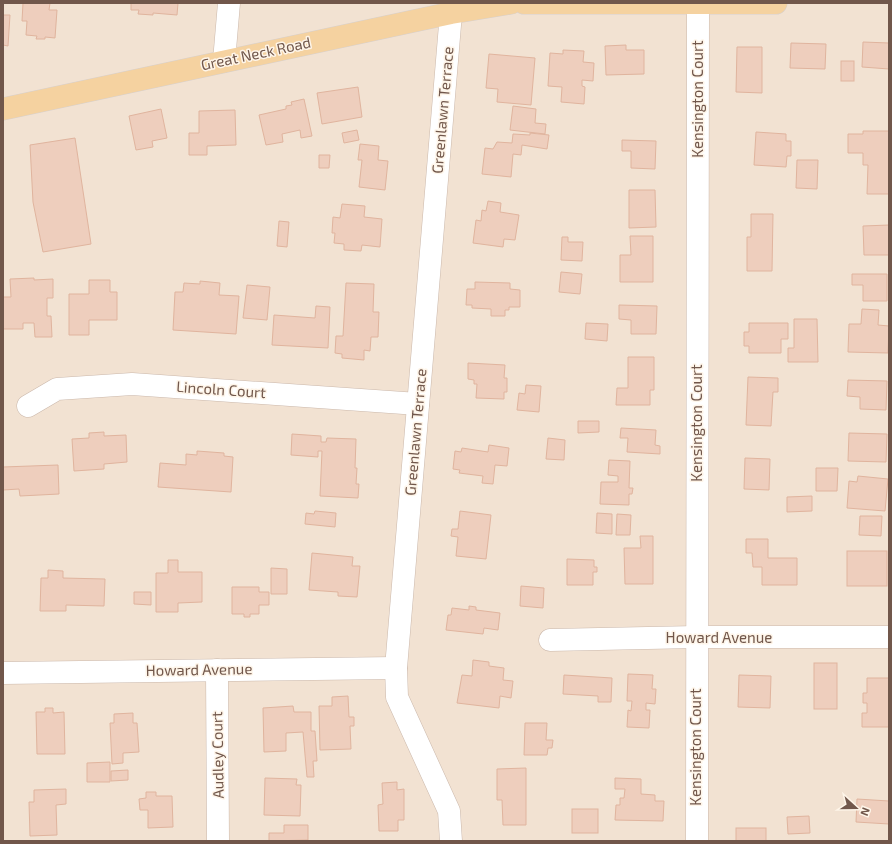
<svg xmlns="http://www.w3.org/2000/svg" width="892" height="844" font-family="'Exo 2',sans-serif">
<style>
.residential{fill:#f2e2d2}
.building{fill:#eecebd;stroke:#e0b49e}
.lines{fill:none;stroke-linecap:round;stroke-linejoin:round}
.minor-casing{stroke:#cbb8ab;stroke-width:23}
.major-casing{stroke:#d7d0cd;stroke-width:23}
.minor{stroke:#fff;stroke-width:22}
.major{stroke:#f5d2a0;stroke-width:22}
.labels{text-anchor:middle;stroke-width:3;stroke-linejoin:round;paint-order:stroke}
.street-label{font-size:15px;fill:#71574b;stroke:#fef5e9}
</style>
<rect width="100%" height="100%" fill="#fbf1e4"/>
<rect class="residential" x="3" y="3" width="886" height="838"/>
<g class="building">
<path d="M23,3H50L49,10H57L55,38L45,37V39H36L37,36L26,35L27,21H22Z"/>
<path d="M131,3H178L177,15L153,13V15L138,14L139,10H131Z"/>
<path d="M3,15H10L8,46L3,45Z"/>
<path d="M863,42L889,43V69L862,67Z"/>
<path d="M791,43L826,44L825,69L790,68Z"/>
<path d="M626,45V50H644V74L606,75L605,46Z"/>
<path d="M737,47H762V93L736,92Z"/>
<path d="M563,50L584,51L583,62L594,63L593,81L582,80V86L585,87L584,104L561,102L562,87L548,86L550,53L563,54Z"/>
<path d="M489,54L535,58L531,105L497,102L498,89L486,88Z"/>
<rect x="841" y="61" width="13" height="20"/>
<path d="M358,87L362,117L322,124L317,93Z"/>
<path d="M304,99L312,136L301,138L300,130L282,134L283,142L266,145L259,115L286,109V106L292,105L291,102Z"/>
<path d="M513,106L536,109L535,123L546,124L545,134L510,130Z"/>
<path d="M161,109L167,138L152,141L153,147L136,150L129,116Z"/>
<path d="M235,110L236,145L207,146V155H189V133H199V111Z"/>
<path d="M357,130L359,140L344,143L342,133Z"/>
<path d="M863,131H889V194H867L868,165H863V153H848V134H863Z"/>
<path d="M756,132L786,134V141H791V156H787L786,167L754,165Z"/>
<path d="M530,133L549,135L547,149L522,145L521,155L513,154L511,177L482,174L485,148L493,149L497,142L512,143L513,134L530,135Z"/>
<path d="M75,138L91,244L43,252L33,202L30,145Z"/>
<path d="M622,140L656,141L655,169L631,168V151H622Z"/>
<path d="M360,144L379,146L378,160L388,161L385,190L359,187L362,160H358Z"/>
<path d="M319,155H330L329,168H319Z"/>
<path d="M797,160H818L817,189L796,188Z"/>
<path d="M629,190H655L656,227L629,228Z"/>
<path d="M488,201L501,203L500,212L519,215L515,240L504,239L503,247L473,243L476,220L481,221L482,210L486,211Z"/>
<path d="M342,204L365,206L364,217L382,219L380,247L362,245L361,251L344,250V244L334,243L335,233H332L333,217L340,218Z"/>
<path d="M751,214H773L772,271H747V237H751Z"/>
<path d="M279,221L289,222L287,247L277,246Z"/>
<path d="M889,225V255H864L863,226Z"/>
<path d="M630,236H653V282H620V255H631Z"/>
<path d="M562,237H568V242H583L582,261L561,260Z"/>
<path d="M561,272L582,274L580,294L559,292Z"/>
<path d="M852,274H887V301H863V285H852Z"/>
<path d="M34,278V280L53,279V298H47V316H51L52,337H35L34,323H23V329H3V297H11L10,279Z"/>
<path d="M89,280H110V292H117V320H89V335H69V294H89Z"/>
<path d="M200,281L220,283L219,295L239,296L236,334L173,330L175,292H183L184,283L200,284Z"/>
<path d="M475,282L510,283V289L520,290V307H509V310H505V316H491V309L472,308V305H466L467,289H475Z"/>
<path d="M346,283L374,284L373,312H379L378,337H371L370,351L364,350V360L342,358V354L335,353L336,336H343Z"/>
<path d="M247,285L270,287L267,320L243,318Z"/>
<path d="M619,305L657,306L656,334H631V320L619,319Z"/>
<path d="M316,306L330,307L328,348L272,345L274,315L315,318Z"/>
<path d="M862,309L879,310L878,325L889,326L888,353L848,352L849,324H861Z"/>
<path d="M794,319H817L818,362H788V348H794Z"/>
<path d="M586,323L608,324L607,341L585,339Z"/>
<path d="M749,323H788V339H781V353H749V346H744V332H749Z"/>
<path d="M628,357H654V390H650V405H616L617,388H628Z"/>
<path d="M468,363L505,365L504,378H507V392H504V399L476,398L477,384H474V380L468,379Z"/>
<path d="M748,377L778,378V392H773L771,426L746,425Z"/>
<path d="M848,380L887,381L886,410L860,409V397L847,396Z"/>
<path d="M526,385L541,386L539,412L517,410L519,393L525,394Z"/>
<path d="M578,421H599V432L578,433Z"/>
<path d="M621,428L656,430L655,445L660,446V454L627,452L628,438H620Z"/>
<path d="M104,432V436L126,435L127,462L104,464V469L74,471L72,439L89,438V433Z"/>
<path d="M849,433L887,434L886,462L848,461Z"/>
<path d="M292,434L321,436V442H326L327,438L356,439L355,468H357L356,484H359L358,498L320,496L322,451H318V457L291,455Z"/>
<path d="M548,438L565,440L564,460L546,459Z"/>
<path d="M489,445L509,448L507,466L495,465L493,484L482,483L483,476L459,473L460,470L453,469L455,451L461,452L462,448L488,452Z"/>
<path d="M197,451L224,453V456L233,457L231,492L158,487L160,463L186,465V454L197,455Z"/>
<path d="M745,458L770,459L769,490L744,489Z"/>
<path d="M609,460L630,461L629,488H633L632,494H629V505L600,504L601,482H618V476L608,475Z"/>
<path d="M58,465L59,494L20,496L19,489L3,490V467Z"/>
<path d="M816,468H838L837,491H816Z"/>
<path d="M858,476L888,479L885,511L847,508L849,481L857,482Z"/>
<path d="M812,496V511L787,512V497Z"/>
<path d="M315,511L336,513L335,527L305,524L306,513L314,514Z"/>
<path d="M460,511L491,515L486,559L456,556L458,537L451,536L452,529H458Z"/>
<path d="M597,513L612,514V534L596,533Z"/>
<path d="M617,514L631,515L630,535H616Z"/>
<path d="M860,516H882L881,536L859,535Z"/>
<path d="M640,536H653V584H625L624,548H641Z"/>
<path d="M746,539H768V558H797V585H762V567H753L752,553H746Z"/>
<rect x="847" y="551" width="40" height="35"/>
<path d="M312,553L353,557L352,566H360L357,597L338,596V592L309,590Z"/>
<path d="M567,559L594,560V567H597V572H593V585H567Z"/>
<path d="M168,560H178V572H202V602L178,603V612H156V573H168Z"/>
<path d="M271,568L287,569V594H271Z"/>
<path d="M48,570L63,571V578L105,579L104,606L66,605V611H40L41,578H48Z"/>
<path d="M521,586L544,588L543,608L520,606Z"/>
<path d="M232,587H259V592H269V605H259V614H250V617H244V614H232Z"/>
<path d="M134,592H151V605L134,604Z"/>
<path d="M469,606L476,607V610L500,613L498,630L484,628L483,634L446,630L448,615H451L452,608L469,610Z"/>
<path d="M473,660L489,662V666L504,668L503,680L513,681L511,698L500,696L499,708L457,703L462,675L472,676Z"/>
<rect x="814" y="663" width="23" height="46"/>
<path d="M628,674L653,675L652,689H656L655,704L646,703V710H650L649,728L627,727L628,710L631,711L632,701H627Z"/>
<path d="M564,675L612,678L611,702H598V696L563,694Z"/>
<path d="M739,675L771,676L770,708L738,707Z"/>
<path d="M867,678H889V727H862V713H867V703H863V693H867Z"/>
<path d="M348,696L349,717H354V726H350L351,749L320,750L319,706H332V697Z"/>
<path d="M293,706L294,712H311V731H315L317,761H313L314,777H307L303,732L286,733V751L264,752L263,708Z"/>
<path d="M45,708H53V713L64,712L65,754H37L36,712H45Z"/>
<path d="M133,713V723H137L139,752L123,753V763L112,764L110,723H114V714Z"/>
<path d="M525,723H547L546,740H553L552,748H548L547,755H524Z"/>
<path d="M110,762V782H87V763Z"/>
<path d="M526,768V825H503L502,800H497V769Z"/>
<path d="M128,770V780L111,781V771Z"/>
<path d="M265,778L297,779L296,785H301L300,816L264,815Z"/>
<path d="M615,778L641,779V794L655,795V801H664L663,821L615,820L616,805H620V798H624L625,789H615Z"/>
<path d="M397,782V790L404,789V820H398V831H379L378,805L383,804L382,783Z"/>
<path d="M66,789V804L56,805L57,835L30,836L29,802H34V790Z"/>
<path d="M146,792H156V796H172L173,827L148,828V810H140L139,799L146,798Z"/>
<path d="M857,799L889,801V824L856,822Z"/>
<rect x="572" y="809" width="26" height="24"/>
<path d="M809,816L810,833L788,834L787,817Z"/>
<path d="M284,825H308V840L269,841V833H284Z"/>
<rect x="736" y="828" width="30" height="13"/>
</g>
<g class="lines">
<defs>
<g id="minor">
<path d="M224,61L229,3"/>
<path d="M28,406L57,389L132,384L418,404"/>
<path d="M550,640L696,637H889"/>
<path d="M217,670L218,841"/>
<path d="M3,673L396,668"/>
<path d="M451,841L449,811L397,697L396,668L451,13"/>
<path d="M697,841L698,4"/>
</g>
<g id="major">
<path d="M524,3H776"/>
<path d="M3,109L451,13L511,3"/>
</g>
</defs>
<use href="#minor" class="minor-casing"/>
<use href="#major" class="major-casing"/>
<use href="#minor" class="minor"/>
<use href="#major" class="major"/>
</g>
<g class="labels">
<g class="street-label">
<text transform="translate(256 54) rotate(-12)" y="5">Great Neck Road</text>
<text transform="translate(698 99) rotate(-90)" y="5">Kensington Court</text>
<text transform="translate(443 110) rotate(-85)" y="5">Greenlawn Terrace</text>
<text transform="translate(221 390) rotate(4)" y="5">Lincoln Court</text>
<text transform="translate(697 423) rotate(-90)" y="5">Kensington Court</text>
<text transform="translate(416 432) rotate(-85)" y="5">Greenlawn Terrace</text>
<text x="719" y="643">Howard Avenue</text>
<text transform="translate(199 670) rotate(-1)" y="5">Howard Avenue</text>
<text transform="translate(696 747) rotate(-90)" y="5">Kensington Court</text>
<text transform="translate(218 755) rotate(-91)" y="5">Audley Court</text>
</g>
</g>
<rect width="892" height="844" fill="none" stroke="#71574b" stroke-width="8"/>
<g transform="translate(856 808) rotate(111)" stroke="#fef5e9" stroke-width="3" paint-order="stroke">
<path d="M0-3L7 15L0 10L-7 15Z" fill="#71574b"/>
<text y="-6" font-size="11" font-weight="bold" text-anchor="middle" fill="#71574b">N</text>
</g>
</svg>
